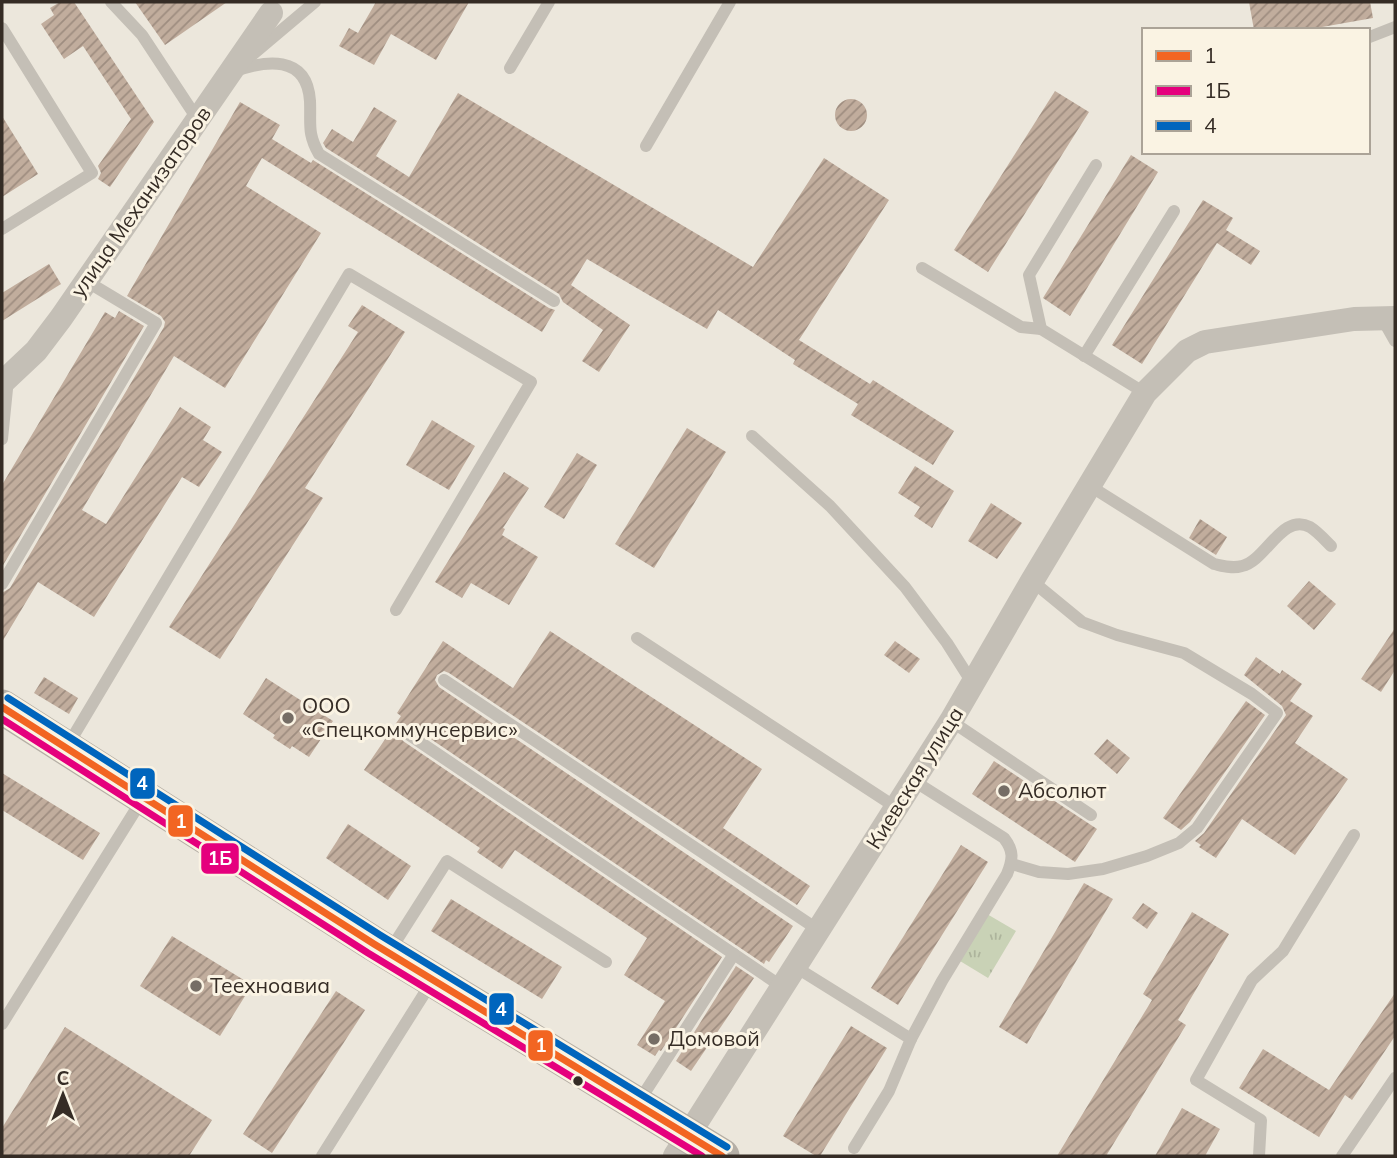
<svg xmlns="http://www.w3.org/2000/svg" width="1397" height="1158" font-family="Mulish,sans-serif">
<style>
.park{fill:url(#park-tufts)}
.building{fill:url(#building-hatch)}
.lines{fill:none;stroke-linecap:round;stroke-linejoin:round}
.lane{stroke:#c4bfb6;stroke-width:12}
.street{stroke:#c4bfb6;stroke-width:24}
.secondary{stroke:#b5afa6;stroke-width:35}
.bus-1-casing{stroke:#faf3e3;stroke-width:12}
.bus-2-casing{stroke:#faf3e3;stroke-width:12}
.bus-3-casing{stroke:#faf3e3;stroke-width:12}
.bus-1{stroke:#f26522;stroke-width:7}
.bus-2{stroke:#e5007d;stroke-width:7}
.bus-3{stroke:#0065bd;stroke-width:7}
.poi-dot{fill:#756d65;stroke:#faf3e3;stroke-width:2.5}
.bus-dot{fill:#352c25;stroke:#faf3e3;stroke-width:2.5}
.labels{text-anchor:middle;stroke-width:6;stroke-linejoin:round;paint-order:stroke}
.street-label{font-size:21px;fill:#352c25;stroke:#faf3e3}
.poi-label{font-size:21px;fill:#352c25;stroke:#faf3e3;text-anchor:start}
.line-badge{stroke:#faf3e3;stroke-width:2.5}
.badge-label{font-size:19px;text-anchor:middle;font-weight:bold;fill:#fff}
</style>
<defs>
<pattern id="park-tufts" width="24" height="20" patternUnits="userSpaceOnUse" patternTransform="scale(1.75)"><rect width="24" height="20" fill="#c9d2b6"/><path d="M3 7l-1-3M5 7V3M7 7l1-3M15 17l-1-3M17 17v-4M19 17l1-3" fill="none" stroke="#adb49c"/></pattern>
<pattern id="building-hatch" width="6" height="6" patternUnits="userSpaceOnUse" patternTransform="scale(1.75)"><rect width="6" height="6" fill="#c1ad9d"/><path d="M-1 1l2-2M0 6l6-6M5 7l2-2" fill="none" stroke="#9e8d80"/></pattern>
</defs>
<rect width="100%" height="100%" fill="#ece7dc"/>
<path class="park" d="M987,914L1016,931L988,978L960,961Z"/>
<g class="building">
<path d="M60,2H74L154,122L110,187L98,179L101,173L98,166L131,119L83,46L64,59L41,24L54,15L50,8Z"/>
<path d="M135,2H227L165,45Z"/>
<path d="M376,2H469L436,60L391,34L374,65L339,46L349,28L358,33Z"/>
<path d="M1249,2H1370L1373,18L1305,30H1254Z"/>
<path d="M1055,91L1089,112L988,272L954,250Z"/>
<path d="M458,93L753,267L824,158L889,200L799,340L870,384L873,380L954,431L933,465L851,415L858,404L793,364L795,360L718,310L707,329L587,259L571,285L630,325L599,372L582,361L603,330L563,302L559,294L326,148L323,143L332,129L353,142L374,107L397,121L376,156L409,177Z"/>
<circle cx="851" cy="115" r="16"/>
<path d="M240,102L280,125L272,139L311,163L313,160L549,308L555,310L542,332L262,158L246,186L321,233L225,388L174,356L82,510L106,524L180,407L211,427L203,440L222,452L199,487L182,477L94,617L38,582L2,642V593L10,588L164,327L165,322L161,316L127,296Z"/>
<path d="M2,116L38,174L2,197Z"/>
<path d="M1131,155L1158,172L1070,316L1043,298Z"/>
<path d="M1203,200L1233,218L1226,230L1260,251L1251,265L1217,243L1142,364L1112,345Z"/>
<path d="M49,264L61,284L2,321V293Z"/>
<path d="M362,305L405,332L305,488L323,498L220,659L169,627L358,332L348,326Z"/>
<path d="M119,311L144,326L2,567V485L105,312L115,318Z"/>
<path d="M432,420L475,446L449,490L406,465Z"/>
<path d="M687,428L726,452L654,568L615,544Z"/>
<path d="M577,453L597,465L564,519L544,507Z"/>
<path d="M915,466L954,491L932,528L914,516L920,507L898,493Z"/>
<path d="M504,472L529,488L503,528L505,529L502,535L538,557L509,605L471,583L462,598L435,582Z"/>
<path d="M991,503L1022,523L997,559L968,541Z"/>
<path d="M1200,519L1227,537L1216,555L1189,538Z"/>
<path d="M1309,581L1336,604L1314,630L1287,606Z"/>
<path d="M1395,628V670L1381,692L1361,679Z"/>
<path d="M550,631L762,769L723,828L810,886L797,905L449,673L444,671L437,675L435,680L439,687L793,926L769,962L766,960L764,964L413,727L408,725L401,729L399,734L403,741L722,957L661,1051L659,1050L655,1056L637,1045L665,1001L624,975L647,938L515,850L502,869L477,852L480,848L364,770L401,716L397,713L443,641L513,688Z"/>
<path d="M895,641L920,659L909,673L884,655Z"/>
<path d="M1256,657L1280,674L1282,670L1302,684L1290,701L1313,716L1295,743L1348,779L1295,855L1242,819L1216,858L1199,847L1201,845L1195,841L1204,833L1286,715L1282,706L1244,675Z"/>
<path d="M44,677L78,698L69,714L34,693Z"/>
<path d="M266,678L333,721L309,757L292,746L290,749L273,738L275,735L243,714Z"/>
<path d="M1246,701L1265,715L1190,822L1181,830L1163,818Z"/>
<path d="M1107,739L1130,758L1117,774L1094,754Z"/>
<path d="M994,761L1097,829L1075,862L972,794Z"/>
<path d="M2,773L100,833L83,860L2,810Z"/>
<path d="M348,824L411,866L388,900L326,858Z"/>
<path d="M961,845L988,862L898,1005L871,988Z"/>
<path d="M1084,883L1113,899L1027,1044L999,1027Z"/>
<path d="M451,899L562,967L542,999L431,931Z"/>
<path d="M1143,903L1158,913L1147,929L1132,918Z"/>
<path d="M1192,912L1229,934L1178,1020L1186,1025L1106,1156H1057L1152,1000L1143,994Z"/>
<path d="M172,936L252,985L220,1036L140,986Z"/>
<path d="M736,966L754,978L691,1071L676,1061Z"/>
<path d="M336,991L365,1010L272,1153L243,1134Z"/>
<path d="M1395,993V1036L1352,1100L1345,1095L1319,1137L1239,1088L1263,1049L1329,1090Z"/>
<path d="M851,1026L887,1048L820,1156H816L783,1136Z"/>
<path d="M65,1027L212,1120L189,1156H2V1128Z"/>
<path d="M1182,1108L1220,1129L1205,1156H1155Z"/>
</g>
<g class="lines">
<g class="lane">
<path d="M111,2L142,35L198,120"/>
<path d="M2,28L92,173L2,229"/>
<path d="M1367,38L1395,27"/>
<path d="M251,56L315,2"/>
<path d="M510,68L549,2"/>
<path d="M233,72C265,60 307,54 310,101C311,124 307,133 319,154L554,301"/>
<path d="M646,146L730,2"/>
<path d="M1096,165L1029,275L1041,329L1145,393"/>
<path d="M922,268L1021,327L1041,329"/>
<path d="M1382,318L1395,341"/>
<path d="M1084,356L1174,211"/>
<path d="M752,436L830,506L905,587L947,643L973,684"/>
<path d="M2,439L8,379"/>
<path d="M1090,486L1214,564C1223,566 1232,569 1242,566C1266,561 1282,512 1310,527C1318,532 1325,540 1331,546"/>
<path d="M2,584L156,323L86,281"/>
<path d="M637,638L897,808"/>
<path d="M444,680L820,931"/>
<path d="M951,721L1091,815"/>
<path d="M408,734L784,988"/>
<path d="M68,745L349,274L531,382L396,610"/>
<path d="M1012,864L1039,872L1068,874L1103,869L1147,856L1179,843L1197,828L1277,713L1252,694L1184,653L1117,635L1082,622L1032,581"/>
<path d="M389,952L447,861L606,962"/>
<path d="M797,968L911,1039L942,981L1007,874C1013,859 1014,851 1004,838L914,781"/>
<path d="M2,1024L143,798"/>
<path d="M638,1103L734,954"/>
<path d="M854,1148L889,1091L911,1039"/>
<path d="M322,1156L431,983"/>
<path d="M1259,1156L1261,1120L1196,1080L1252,980L1283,951L1354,835"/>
<path d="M1342,1156L1395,1078"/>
</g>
<g class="street">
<path d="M2,383L36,351L61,318L271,13"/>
<path d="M675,1156L951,721L1032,581L1145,393L1187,351L1205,342L1354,319L1395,318"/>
</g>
<path class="secondary" d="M2,707L374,944L722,1156"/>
<defs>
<path id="bus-1" d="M2,707L374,944L722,1156"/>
<path id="bus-2" d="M2,719L368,953L702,1156"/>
<path id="bus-3" d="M8,698L380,935L727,1147"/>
</defs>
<use href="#bus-1" class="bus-1-casing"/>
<use href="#bus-2" class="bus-2-casing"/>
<use href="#bus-3" class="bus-3-casing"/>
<use href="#bus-1" class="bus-1"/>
<use href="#bus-2" class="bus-2"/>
<use href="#bus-3" class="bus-3"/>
</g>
<g class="poi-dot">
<circle cx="288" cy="718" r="7"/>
<circle cx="1004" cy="791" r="7"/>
<circle cx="196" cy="986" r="7"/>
<circle cx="654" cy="1039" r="7"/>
</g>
<circle class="bus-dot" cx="578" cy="1081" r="6"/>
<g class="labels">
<g class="street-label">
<text transform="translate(141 202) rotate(-55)" y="7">улица Механизаторов</text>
<text transform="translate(915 778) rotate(-58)" y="7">Киевская улица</text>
</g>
<g class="poi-label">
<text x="302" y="713">ООО<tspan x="302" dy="24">«Спецкоммунсервис»</tspan></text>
<text x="1018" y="798">Абсолют</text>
<text x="210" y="993">Теехноавиа</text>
<text x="668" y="1046">Домовой</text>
</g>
</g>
<g class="line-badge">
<rect x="129" y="767" width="27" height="33" rx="7" fill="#0065bd"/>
<rect x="167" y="804" width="27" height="34" rx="7" fill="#f26522"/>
<rect x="200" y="842" width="40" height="33" rx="7" fill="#e5007d"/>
<rect x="488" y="992" width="27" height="34" rx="7" fill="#0065bd"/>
<rect x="527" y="1029" width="27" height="33" rx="7" fill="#f26522"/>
</g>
<g class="badge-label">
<text x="142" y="790">4</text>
<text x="181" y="828">1</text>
<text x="220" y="865">1Б</text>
<text x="501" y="1016">4</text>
<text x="541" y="1052">1</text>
</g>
<rect width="1397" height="1158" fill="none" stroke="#352c25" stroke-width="7"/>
<rect x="1142" y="28" width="228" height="126" fill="#faf3e3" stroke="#aba397" stroke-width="2"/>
<rect x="1156" y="51" width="35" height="10" fill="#f26522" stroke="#aba397" stroke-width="2"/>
<text x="1204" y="63" font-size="21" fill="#352c25">1</text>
<rect x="1156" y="86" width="35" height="10" fill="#e5007d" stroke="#aba397" stroke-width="2"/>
<text x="1204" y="98" font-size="21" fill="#352c25">1Б</text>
<rect x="1156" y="121" width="35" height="10" fill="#0065bd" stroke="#aba397" stroke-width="2"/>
<text x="1204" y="133" font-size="21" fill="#352c25">4</text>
<g transform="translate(63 1095)" stroke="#faf3e3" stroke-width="5" paint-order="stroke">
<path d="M0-5L12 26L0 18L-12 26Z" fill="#352c25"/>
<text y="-10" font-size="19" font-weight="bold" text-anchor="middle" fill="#352c25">С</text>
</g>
</svg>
